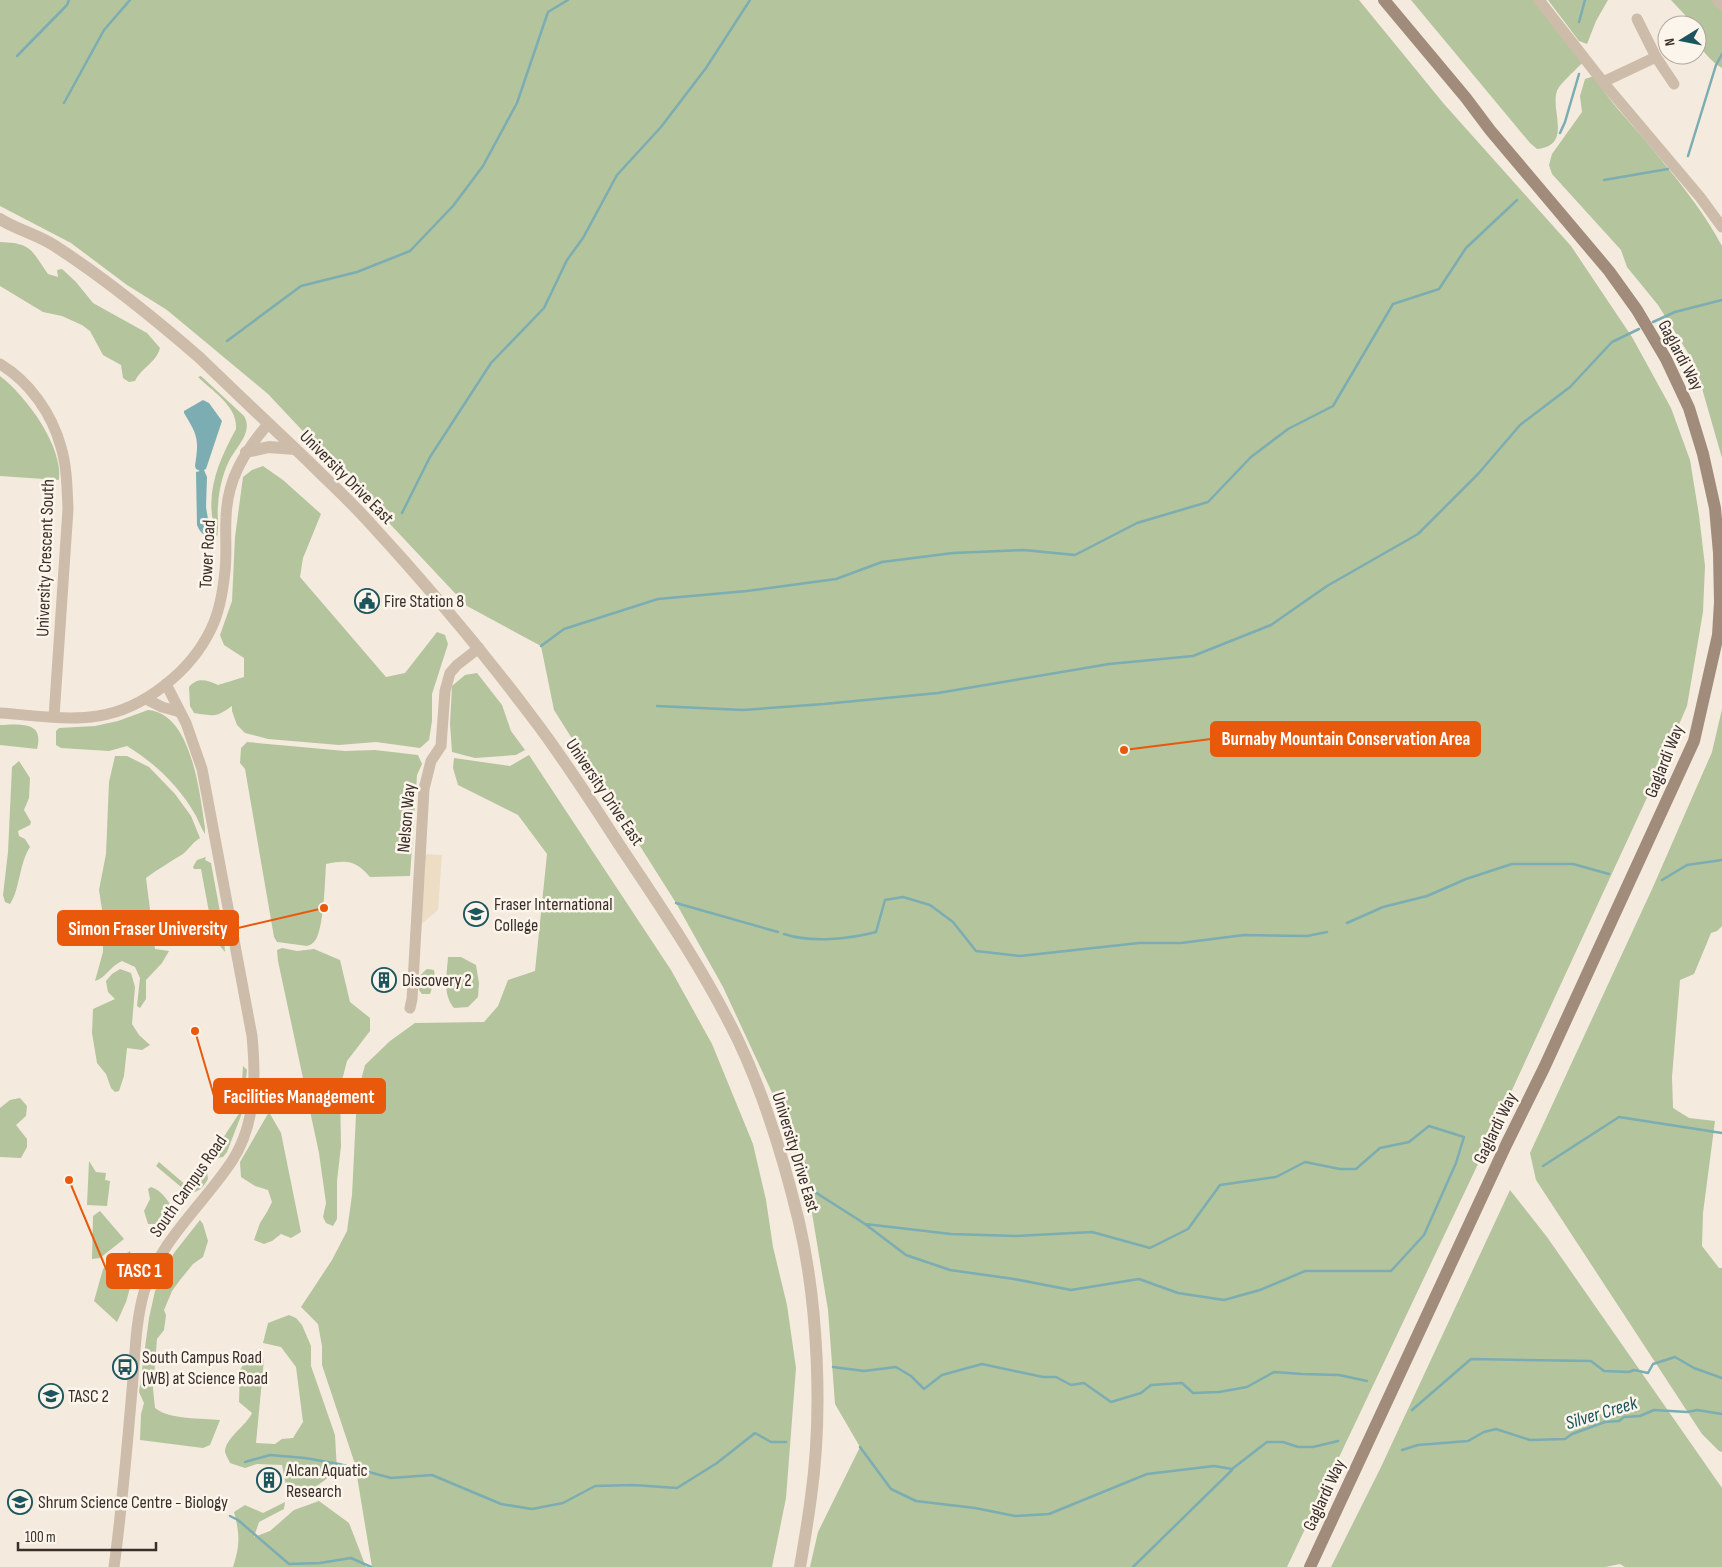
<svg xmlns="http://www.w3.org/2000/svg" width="1722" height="1567" font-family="'Sofia Sans Condensed',sans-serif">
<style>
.green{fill:#b4c49d}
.plaza{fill:#ecddc4}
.water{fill:#7badb2}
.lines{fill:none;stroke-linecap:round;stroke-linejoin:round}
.stream{stroke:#7badb2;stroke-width:2.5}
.minor{stroke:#cdbca9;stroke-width:11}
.tertiary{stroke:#cdbca9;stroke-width:12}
.secondary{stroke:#a18b7a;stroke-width:12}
.labels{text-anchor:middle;stroke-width:5;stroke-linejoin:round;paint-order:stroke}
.street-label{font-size:18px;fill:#3a2f29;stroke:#fbf5eb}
.poi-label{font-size:18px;fill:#3a2f29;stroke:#fbf5eb;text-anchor:start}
.water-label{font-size:19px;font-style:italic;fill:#1c555d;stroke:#fbf5eb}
.leader{fill:none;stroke:#e8590c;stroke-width:2}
.callout-dot{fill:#e8590c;stroke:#fbf5eb;stroke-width:2}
.callout{fill:#e8590c;stroke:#e8590c;stroke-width:2}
.callout-label{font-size:19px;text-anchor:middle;font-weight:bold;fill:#fff}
</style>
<rect width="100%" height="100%" fill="#f4ebde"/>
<g class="green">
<path d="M0,0H1359L1444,104L1571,246L1632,337L1671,408L1690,460L1699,515L1705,566L1703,612L1687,706L1651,789L1500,1116L1495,1119L1484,1141L1487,1145L1287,1567H810L818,1532L860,1447L835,1404L828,1310L810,1201L781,1112L723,987L676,903L554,710L541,646L467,606L268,394L167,310L127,285L71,243L0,206Z"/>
<path d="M1411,0H1537L1583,62C1577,69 1560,83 1557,91C1550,111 1573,145 1537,149L1530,143Z"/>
<path d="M1548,0H1608L1596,21L1587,44L1579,41Z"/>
<path d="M1671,0H1720L1722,1V68C1712,62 1699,49 1697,37C1696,33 1697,29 1697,25H1690L1685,15Z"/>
<path d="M1594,76C1608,100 1627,119 1645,140C1672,173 1702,208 1722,246V458L1695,364L1658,305L1627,267L1621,250L1552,174L1549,165L1552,154L1582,112L1580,96L1585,79Z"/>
<path d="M0,242C32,243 31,250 48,274L58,277L57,270L62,269L76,282L93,303L147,333L160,348C156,363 141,368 135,381L129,382L123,378L121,365L103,355L90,331L82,325L62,316L43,312L0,286Z"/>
<path d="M0,376C26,396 63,446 59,480L0,476Z"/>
<path d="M201,376L244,416C254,432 235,448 229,461C222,476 219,490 218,506C217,516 219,527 217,537C203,497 217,464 236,429C238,406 212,391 198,377Z"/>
<path d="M263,466L283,480L321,514L303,558L300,577L386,677L405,673L437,632L445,635L448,644L432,694V721L429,740L420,748L376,742L339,745L268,739L245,733L237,725L232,711V706C215,718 215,716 194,713L190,706L189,687C198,677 206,680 218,685L244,677V658L224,645L220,635L232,601L235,537L243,477L252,470Z"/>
<path d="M477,673L502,705L511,731L525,750L516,755L475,758L452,752L450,724L452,686L465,675Z"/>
<path d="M1722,709V926L1717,931L1711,933L1694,974L1680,980L1672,1077L1673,1108L1689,1118L1715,1121L1703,1213L1702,1246L1719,1268H1722V1452L1719,1451L1702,1434L1536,1180L1530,1153L1653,887L1712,752Z"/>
<path d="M148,710C192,713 200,795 205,828V834C201,828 199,822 196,816C180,787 155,763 127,746L109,751L61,748L56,745V731L59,728L95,726L118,721Z"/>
<path d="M0,725C10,725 36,721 38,736C39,740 38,745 37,749L0,745Z"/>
<path d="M247,742L345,751L375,750L418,755L422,764L417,775L410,876L370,877C355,860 347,860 326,864C325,879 324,932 314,942C312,944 310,945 307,946L277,942L274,937L245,769L240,763L241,748Z"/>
<path d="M529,755L671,970L712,1044L753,1144L766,1200L773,1247L787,1305L796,1368L786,1498L772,1567H372L355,1464L322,1365V1346L318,1324L301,1307L332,1260L347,1231L352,1195L357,1095L365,1065L390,1041L415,1023L484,1022L498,1006L508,980L535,971L547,854L518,815L458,785L453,768L454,758L510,766Z"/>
<path d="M115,756H127L149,767L175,794L191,816L200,838C193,842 189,849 183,854C170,862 158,869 146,878L155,949L169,951L162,963L146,980V999L140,1008L137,1006L140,978L135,967L122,961C109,967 106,978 95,981L103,952V916L99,890L106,854L109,782Z"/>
<path d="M19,761L30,778L29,798L24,810L31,822L30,825L18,831L19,836L25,839L30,847C19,864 20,889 10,904L5,902L3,895L8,852L12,767Z"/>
<path d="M206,857L205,860L211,863L223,928L225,952L214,939L201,869H194L193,867L197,860Z"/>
<path d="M282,948L297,951L314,949L340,960L350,1002L370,1018V1031L347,1061L340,1088L341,1146L337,1181V1219L333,1226L326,1223L323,1217L326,1203L319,1153L278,961L277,950Z"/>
<path d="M448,957H461L476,965L479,983L478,997L468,1007L454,1008C442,994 447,974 448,957Z"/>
<path d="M120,969L131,973L135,987L132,1024L139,1035L150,1045L142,1050L127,1048L124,1076L119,1091L115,1092L111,1088L106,1074L97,1063L92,1033L93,1009L115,999L108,992L106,981L112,974Z"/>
<path d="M427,969L434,970L435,979L430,994H422C414,985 418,976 427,969Z"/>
<path d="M243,1066L247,1070L242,1113L227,1152L223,1157L217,1158L214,1155V1152L240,1112Z"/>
<path d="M20,1098L27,1106L26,1116L16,1125L27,1139V1147L21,1158L0,1157V1108L10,1100Z"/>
<path d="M269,1112L281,1133L301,1232L291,1238L281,1234L272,1241L264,1244L254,1240L260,1223L267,1212L272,1202L268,1190L255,1186L241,1177L240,1162Z"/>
<path d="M89,1161L96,1172L106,1173L105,1180L110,1181L107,1206L87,1205Z"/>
<path d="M159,1162L187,1186L202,1168L207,1172L208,1179C203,1188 197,1194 187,1192L156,1166Z"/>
<path d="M151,1187C163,1191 170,1203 175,1214L162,1224H148L144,1211L150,1199L148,1189Z"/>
<path d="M1510,1190L1547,1237L1722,1488V1567H1625L1620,1564L1605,1567H1331L1381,1467Z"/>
<path d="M100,1211L124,1239L100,1258L92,1259L93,1216Z"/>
<path d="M200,1220L203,1224L208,1241L203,1257L193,1264L180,1280L172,1291L164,1310L166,1315L164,1330L157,1339L153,1389L155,1408C170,1420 202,1418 220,1420L210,1445L203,1448L140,1440L141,1414L144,1403L139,1392L149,1318L155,1291L174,1253Z"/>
<path d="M130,1251L134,1274L126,1302L117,1322L94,1301L103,1269Z"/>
<path d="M289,1315L296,1318L302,1325L311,1346V1366L335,1435L337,1471L302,1497L287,1490L282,1465L257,1464L245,1468L230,1463C229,1460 226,1456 225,1452C225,1438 247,1425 252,1413L239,1402L240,1370L250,1354L264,1359L256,1443L275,1444L282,1439L293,1438L303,1422L296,1367L281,1347L263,1343L268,1323Z"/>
<path d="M319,1501L349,1523L366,1567H233C240,1545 240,1535 234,1512L245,1505L263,1513L285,1502L284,1509L259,1522L254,1537L270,1531L294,1510Z"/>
</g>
<path class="plaza" d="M423,854L442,855L438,910L419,926Z"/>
<path class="water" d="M203,400L209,403L222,421L206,469L204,470L207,477L206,507L211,537C203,536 200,532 197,525L196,472L200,471L196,469L195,466C199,439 198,436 184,413V411Z"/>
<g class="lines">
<g class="stream">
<path d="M1579,22L1585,0"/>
<path d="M17,56L67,5L69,0"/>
<path d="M64,103L104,30L130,0"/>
<path d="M1560,133L1565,122L1579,74"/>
<path d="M1688,156L1716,65L1722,54"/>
<path d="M1604,180L1668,169"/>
<path d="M1653,322L1675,312L1722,300"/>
<path d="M227,341L301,286L357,272L410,251L453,206L483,166L517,103L548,12L568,0"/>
<path d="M402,513L430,457L491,363L544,308L567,260L583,238L617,175L661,127L706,68L750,0"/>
<path d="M541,646L564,629L658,599L747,591L836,579L882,562L953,553L1024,550L1075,555L1137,523L1208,502L1251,457L1288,429L1333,406L1393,304L1439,289L1466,248L1517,200"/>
<path d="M657,706L743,710L824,704L938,693L1109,664L1193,656L1271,625L1327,586L1418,534L1478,474L1520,425L1570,387L1612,342L1639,329"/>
<path d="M1662,880L1687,865L1722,860"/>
<path d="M676,903L778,932"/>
<path d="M1347,923L1383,907L1427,896L1466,879L1512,864H1573L1609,874"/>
<path d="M784,934C811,943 849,939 876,932L885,900L903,897L930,905L953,922L976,951L1020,956L1139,943H1181L1244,935L1307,936L1327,932"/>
<path d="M1543,1166L1619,1117L1722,1133"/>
<path d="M815,1192L865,1224L906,1255L950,1270L1014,1279L1071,1290L1139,1279L1178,1293L1224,1300L1260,1290L1305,1271H1391L1424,1235L1456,1163L1464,1137L1429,1126L1409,1142L1380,1148L1356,1169H1340L1305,1162L1276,1177L1220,1185L1188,1229L1150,1248L1092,1232L1016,1236L951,1234L865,1224"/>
<path d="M833,1367L864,1371L896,1367L911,1376L924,1389L942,1375L982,1364L1043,1377H1056L1071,1385L1084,1383L1111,1402L1141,1393L1151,1385L1182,1383L1193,1393L1219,1392L1247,1387L1274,1372L1302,1374L1339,1375L1367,1381"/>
<path d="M1412,1410L1471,1359L1591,1361L1604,1371L1629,1372L1634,1370L1648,1373L1653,1364L1675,1357L1694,1368L1722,1378"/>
<path d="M860,1447L891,1489L916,1501L975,1508L1015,1516L1049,1514L1147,1474L1214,1466L1232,1469L1267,1442H1283L1298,1447H1313L1338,1441"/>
<path d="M1402,1450L1418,1445L1468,1441L1484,1432L1496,1429L1530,1440L1565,1439L1572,1434L1605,1422L1619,1421L1624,1417L1640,1416L1654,1410L1687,1412L1697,1410L1722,1414"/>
<path d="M245,1462L270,1455L305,1458L339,1464L391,1478L432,1475L501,1504L532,1509L563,1503L595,1486L633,1485L677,1488L717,1463L755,1433L771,1442H786"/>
<path d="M230,1516L238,1520L289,1564L320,1563L351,1558L371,1567"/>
<path d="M1133,1567L1232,1470"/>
</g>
<g class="minor">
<path d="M1539,0L1603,82L1700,197L1722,227"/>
<path d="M1637,19L1656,57L1674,84"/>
<path d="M1603,82L1656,57"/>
<path d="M0,364C30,382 52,414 61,447C67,467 67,488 68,509L54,717"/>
<path d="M146,699L162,707L180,712"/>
<path d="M0,713C32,715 66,721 98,716C144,709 191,671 211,629C220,611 223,591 225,571C227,554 225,536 226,518C227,480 244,452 268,424"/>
<path d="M410,1008L412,999L424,789L431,761L441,746L445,691L450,673L457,665L479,648"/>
<path d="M114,1567C122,1508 127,1449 132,1390C135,1358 135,1324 144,1292C160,1240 203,1205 232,1161C256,1124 256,1078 252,1036L202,769L186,723L166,684"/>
</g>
<g class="tertiary">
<path d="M1718,0L1722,4"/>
<path d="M0,219C17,230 37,234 55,246C106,279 154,318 200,358C236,393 272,427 308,461C328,481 349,500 368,521C426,584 481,649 532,717C565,760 594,806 624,852C665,913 706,974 738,1040C765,1097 784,1160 799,1222C818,1304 823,1413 811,1497C808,1520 804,1544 800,1567"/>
<path d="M246,452L269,447L295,449"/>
</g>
<path class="secondary" d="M1310,1567L1506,1145L1544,1068L1694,741L1718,635L1720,602L1719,553L1715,508L1703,454L1689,408L1666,359L1637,310L1609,271L1490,130L1466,98L1384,0"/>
</g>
<defs>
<symbol id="civic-ring" viewBox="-11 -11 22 22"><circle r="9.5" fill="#fbf5eb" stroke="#1c555d" stroke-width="1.5"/><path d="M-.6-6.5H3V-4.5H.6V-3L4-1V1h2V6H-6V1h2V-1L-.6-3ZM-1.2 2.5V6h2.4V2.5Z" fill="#1c555d"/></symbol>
<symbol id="university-ring" viewBox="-11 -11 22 22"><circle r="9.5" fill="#fbf5eb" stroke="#1c555d" stroke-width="1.5"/><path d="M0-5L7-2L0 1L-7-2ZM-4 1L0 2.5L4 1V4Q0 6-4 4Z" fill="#1c555d"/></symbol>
<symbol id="building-ring" viewBox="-11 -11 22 22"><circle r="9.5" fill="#fbf5eb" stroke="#1c555d" stroke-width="1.5"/><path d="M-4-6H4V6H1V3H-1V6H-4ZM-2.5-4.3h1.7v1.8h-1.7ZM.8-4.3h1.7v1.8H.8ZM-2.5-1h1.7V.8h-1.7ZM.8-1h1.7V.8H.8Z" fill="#1c555d"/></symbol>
<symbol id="bus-ring" viewBox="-11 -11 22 22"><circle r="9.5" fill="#fbf5eb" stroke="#1c555d" stroke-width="1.5"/><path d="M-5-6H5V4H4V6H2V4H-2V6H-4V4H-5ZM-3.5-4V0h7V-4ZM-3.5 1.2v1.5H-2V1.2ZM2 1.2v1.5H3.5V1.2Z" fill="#1c555d"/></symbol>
</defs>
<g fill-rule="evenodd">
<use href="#civic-ring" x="353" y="587" width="28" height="28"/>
<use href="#university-ring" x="462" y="900" width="28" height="28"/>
<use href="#building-ring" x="370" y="966" width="28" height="28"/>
<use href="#bus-ring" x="111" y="1353" width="28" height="28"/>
<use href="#university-ring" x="37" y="1382" width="28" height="28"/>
<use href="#building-ring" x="255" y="1466" width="28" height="28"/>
<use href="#university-ring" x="6" y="1488" width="28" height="28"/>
</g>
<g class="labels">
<g class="street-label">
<text transform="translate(1681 355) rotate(62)" y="6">Gaglardi Way</text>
<text transform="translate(347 477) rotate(45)" y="6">University Drive East</text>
<text transform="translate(207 554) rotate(-87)" y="6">Tower Road</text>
<text transform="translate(45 558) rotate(-88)" y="6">University Crescent South</text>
<text transform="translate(1664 761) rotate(-68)" y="6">Gaglardi Way</text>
<text transform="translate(605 792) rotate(56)" y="6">University Drive East</text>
<text transform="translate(406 818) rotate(-85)" y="6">Nelson Way</text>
<text transform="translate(1495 1128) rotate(-64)" y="6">Gaglardi Way</text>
<text transform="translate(796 1152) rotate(73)" y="6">University Drive East</text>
<text transform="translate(188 1186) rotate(-55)" y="6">South Campus Road</text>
<text transform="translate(1324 1495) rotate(-65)" y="6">Gaglardi Way</text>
</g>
<g class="poi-label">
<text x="384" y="607">Fire Station 8</text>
<text x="494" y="910">Fraser International<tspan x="494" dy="21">College</tspan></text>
<text x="402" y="986">Discovery 2</text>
<text x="142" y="1363">South Campus Road<tspan x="142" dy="21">(WB) at Science Road</tspan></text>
<text x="68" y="1402">TASC 2</text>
<text x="286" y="1476">Alcan Aquatic<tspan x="286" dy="21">Research</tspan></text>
<text x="38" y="1508">Shrum Science Centre - Biology</text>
</g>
<g class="water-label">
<text transform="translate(1601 1412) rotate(-17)" y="7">Silver Creek</text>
</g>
</g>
<path class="leader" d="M1124 750L1211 739M324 908L238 928M195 1031L214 1096M69 1180L107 1271"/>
<g class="callout-dot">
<circle cx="1124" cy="750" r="5"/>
<circle cx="324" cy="908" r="5"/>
<circle cx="195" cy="1031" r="5"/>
<circle cx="69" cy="1180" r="5"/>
</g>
<g class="callout">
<rect x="1211" y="722" width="269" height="34" rx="5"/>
<rect x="58" y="911" width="180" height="34" rx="5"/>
<rect x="214" y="1079" width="171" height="34" rx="5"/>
<rect x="107" y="1254" width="65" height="34" rx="5"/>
</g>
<g class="callout-label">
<text x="1346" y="745">Burnaby Mountain Conservation Area</text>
<text x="148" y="935">Simon Fraser University</text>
<text x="299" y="1103">Facilities Management</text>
<text x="139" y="1277">TASC 1</text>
</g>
<g transform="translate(1682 40) rotate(260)"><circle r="24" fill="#fbf5eb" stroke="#aea69d"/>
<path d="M0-4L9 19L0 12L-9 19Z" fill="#1c555d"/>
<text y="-8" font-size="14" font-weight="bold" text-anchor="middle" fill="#3a2f29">N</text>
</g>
<path d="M18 1542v8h138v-8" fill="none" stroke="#3a2f29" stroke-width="2.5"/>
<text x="25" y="1542" font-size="15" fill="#3a2f29" stroke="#fbf5eb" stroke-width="4" paint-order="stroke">100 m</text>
</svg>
